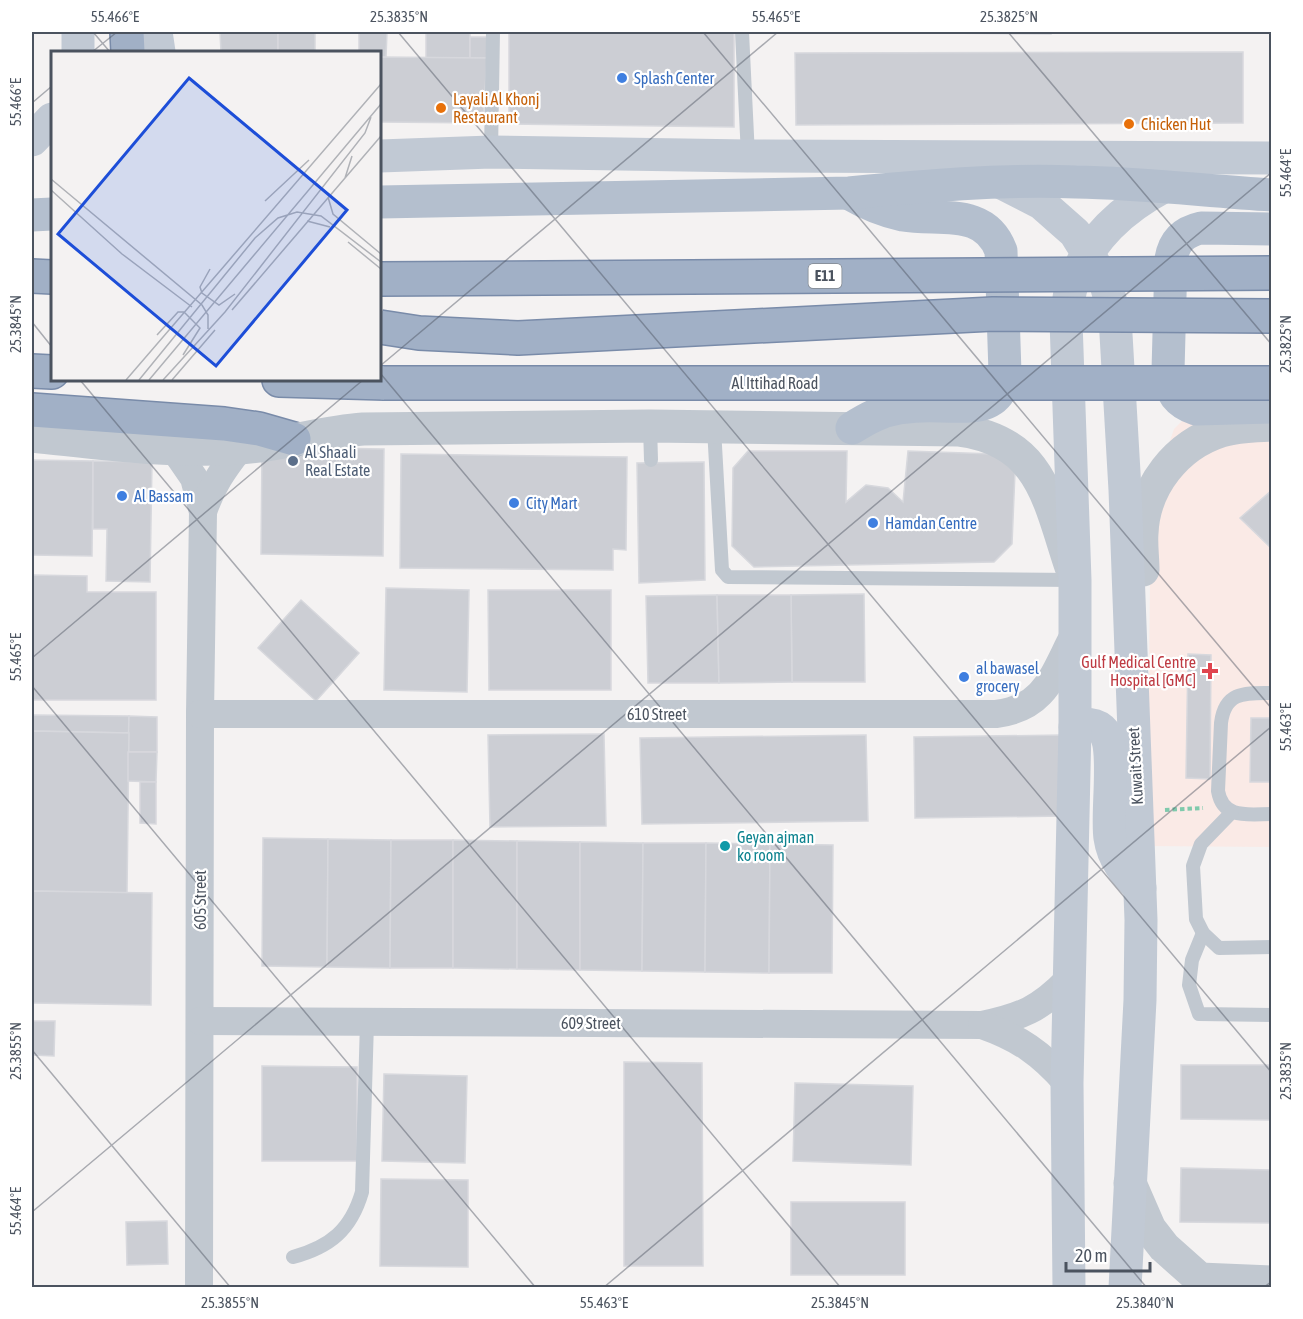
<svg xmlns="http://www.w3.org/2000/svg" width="1303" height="1319" font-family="'Asap Condensed',sans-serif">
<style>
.medical{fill:#faeae6}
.building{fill:#ccced4;stroke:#d7d8dd;stroke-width:1.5}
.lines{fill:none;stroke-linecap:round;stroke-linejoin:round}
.trunk-casing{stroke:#798ba9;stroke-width:36}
.path{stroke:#7fcaac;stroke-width:4;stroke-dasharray:4.5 3;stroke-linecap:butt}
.service{stroke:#c1c8d0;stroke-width:14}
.minor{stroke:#c1c8d0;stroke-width:28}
.tertiary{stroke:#c1c8d0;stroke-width:33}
.secondary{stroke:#c1c9d4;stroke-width:33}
.primary{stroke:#b4bfce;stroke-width:33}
.trunk{stroke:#a1b0c6;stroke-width:33}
.trunk-bridge-casing{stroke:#798ba9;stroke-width:36;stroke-linecap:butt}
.trunk-bridge{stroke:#a1b0c6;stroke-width:33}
.ticks{fill:none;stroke:#4b535f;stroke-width:1.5;stroke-opacity:0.45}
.shop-dot{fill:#3f7fe0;stroke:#fff;stroke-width:2}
.food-dot{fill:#e8710a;stroke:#fff;stroke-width:2}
.service-dot{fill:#5c6f8a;stroke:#fff;stroke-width:2}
.health-dot{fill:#e0444e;stroke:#fff;stroke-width:2}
.culture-dot{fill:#0f9aa8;stroke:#fff;stroke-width:2}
.labels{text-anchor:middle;stroke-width:4.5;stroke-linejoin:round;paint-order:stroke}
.shield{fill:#fff;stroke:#81878f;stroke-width:1.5}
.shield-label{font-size:15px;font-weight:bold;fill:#4b535f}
.shop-label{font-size:16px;fill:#366cbe;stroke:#fff;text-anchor:start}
.food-label{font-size:16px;fill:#c56008;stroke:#fff;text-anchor:start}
.street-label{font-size:16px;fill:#4b535f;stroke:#fff}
.service-label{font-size:16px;fill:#4e5e75;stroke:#fff;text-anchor:start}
.health-label{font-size:16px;fill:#be3a42;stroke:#fff;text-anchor:end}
.culture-label{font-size:16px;fill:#0d838f;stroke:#fff;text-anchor:start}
.inset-road{fill:none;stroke:#b0b2b7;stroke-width:1.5}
.view{fill:#1d4ed8;fill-opacity:0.15;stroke:#1d4ed8;stroke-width:3}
.inset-edge{fill:none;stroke:#4b535f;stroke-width:3}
.neatline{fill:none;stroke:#4b535f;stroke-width:2}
.ticks-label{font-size:15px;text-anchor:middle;fill:#4b535f}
</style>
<rect width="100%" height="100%" fill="#f4f2f2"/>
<path class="medical" d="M1271,371V847L1147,846L1151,496L1174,429L1201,402Z"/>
<g class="building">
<path d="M220,32H278V52H221Z"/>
<rect x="278" y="32" width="37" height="20"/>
<path d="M359,32H387L386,57H380V52H359Z"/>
<rect x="426" y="32" width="44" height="26"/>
<path d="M509,32H734V127L509,124Z"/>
<path d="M821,32H1051V34Z"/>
<path d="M470,37H488L487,58H470Z"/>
<path d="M1243,52V123L796,125L795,53Z"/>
<path d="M380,57L487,58L483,123L380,122Z"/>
<path d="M262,447L384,449L383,556L261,554Z"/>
<path d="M748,451H847L846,502L866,485L888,488L903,502L908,451L994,454L1015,472L1012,544L994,562L754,567L732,546L733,468Z"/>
<path d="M401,454L627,457L626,550L613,549V570L400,568Z"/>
<path d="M32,460L93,461L92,556L32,555Z"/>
<path d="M93,461L152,462L150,582L106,581L107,529H93Z"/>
<path d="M704,462L705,580L639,583L637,463Z"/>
<path d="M1272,490V549L1240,518Z"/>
<path d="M32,575L87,576V592H156V700H32Z"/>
<path d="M386,588L469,590L467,692L384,690Z"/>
<path d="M488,590H611V690H489Z"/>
<path d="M864,594L865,682H792L791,595Z"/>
<path d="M717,595L719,683H648L646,596Z"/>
<path d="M717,595H791L792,682L719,683Z"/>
<path d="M301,600L359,653L316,701L258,648Z"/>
<path d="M1188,654L1211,655L1210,779L1186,778Z"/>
<path d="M32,715L129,716V733L32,731Z"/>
<path d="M129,716L157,717V752H128Z"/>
<path d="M1251,718H1272V782H1250Z"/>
<path d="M32,731L129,733L127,893L32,891Z"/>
<path d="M604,734L606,826L490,827L488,735Z"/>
<path d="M866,735L868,821L642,824L640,738Z"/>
<path d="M1063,735L1064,816L915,818L914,737Z"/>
<path d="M128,752H157L156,782L128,781Z"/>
<path d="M140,782H156V824L140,823Z"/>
<path d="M263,838L328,839L327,967L262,966Z"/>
<path d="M328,839L391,840L390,968L327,967Z"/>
<path d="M391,840H453V968H390Z"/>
<path d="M453,840L517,841V969L453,968Z"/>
<path d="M517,841L580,842V970L517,969Z"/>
<path d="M580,842L643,843L642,971L580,970Z"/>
<path d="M643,843H706L705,972L642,971Z"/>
<path d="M706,843L770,844L769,973L705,972Z"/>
<path d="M770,844L833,845L832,973H769Z"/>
<path d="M32,891L152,893L151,1005L32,1003Z"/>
<path d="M32,1021H55L54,1056L32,1055Z"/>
<path d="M624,1062L702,1063L703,1266H624Z"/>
<path d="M1181,1065H1272V1120L1181,1119Z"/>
<path d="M262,1066L357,1067V1161H262Z"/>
<path d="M384,1074L467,1076L465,1163L382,1161Z"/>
<path d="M795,1083L913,1086L911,1165L793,1161Z"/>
<path d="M1181,1168L1272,1170V1223L1180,1222Z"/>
<path d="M381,1179L468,1180V1267L380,1266Z"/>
<rect x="791" y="1202" width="114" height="73"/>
<path d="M167,1221L168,1264L127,1265L126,1222Z"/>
</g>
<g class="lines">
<defs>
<g id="trunk">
<path d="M127,32L128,52"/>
<path d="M32,276L52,277"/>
<path d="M32,371L52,372"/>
<path d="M279,380L384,383"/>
<path d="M32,410L224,424L259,429L294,439"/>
</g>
</defs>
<use href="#trunk" class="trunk-casing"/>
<path class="path" d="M1165,810L1203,808"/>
<g class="service">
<path d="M742,32L748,156"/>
<path d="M491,152L493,32"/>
<path d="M650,426L651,460"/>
<path d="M714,428L722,570L728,577L1075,580"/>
<path d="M1272,693C1245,693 1225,691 1221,723L1218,791C1223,820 1249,814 1272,814"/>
<path d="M1232,812L1201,844L1193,866L1196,919L1203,933L1219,948L1272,947"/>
<path d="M1203,933L1192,960L1189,985L1199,1014L1272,1015"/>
<path d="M293,1257C330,1247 351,1230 362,1192L367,1022"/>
</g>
<g class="minor">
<path d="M174,449L194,478L203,512L200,714L199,1288"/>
<path d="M203,512C211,487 224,468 240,448"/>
<path d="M200,714H996C1046,708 1053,674 1074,635"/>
<path d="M200,1021L982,1025C1021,1017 1040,1009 1068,980"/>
<path d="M982,1025C1019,1038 1041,1053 1067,1083"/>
</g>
<g class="tertiary">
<path d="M32,436C101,443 171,453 241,448C282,445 322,432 363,429L650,426L958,430C1042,441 1048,499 1071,567"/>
<path d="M1143,570C1143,558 1141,545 1142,533C1144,486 1177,445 1221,431C1237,426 1255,426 1272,425"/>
<path d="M1130,1183L1150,1229L1164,1247L1200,1279L1272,1282"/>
</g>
<g class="secondary">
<path d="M156,32L159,52"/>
<path d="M78,52V32"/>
<path d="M32,140L52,119"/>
<path d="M380,156L491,152L748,156L1272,158"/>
<path d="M1000,182L1041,203L1075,233L1105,281L1115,317L1125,490L1141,920L1140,1000L1125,1288"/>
<path d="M1075,727C1084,723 1097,723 1104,732C1117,749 1106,814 1110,838C1113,859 1125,873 1140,888"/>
<path d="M1069,1288L1067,1083L1075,727V580L1066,321C1068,310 1068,296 1072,285C1090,238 1122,209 1165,186"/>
</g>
<g class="primary">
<path d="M850,194C867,204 884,211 903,215C940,221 985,207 1001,251L1005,373C1001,412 970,406 940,406C926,405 913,406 899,408C881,411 868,418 852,428"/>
<path d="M380,202L849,193C924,186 1000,179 1076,182C1141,183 1206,191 1272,195"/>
<path d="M32,215L52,214"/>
<path d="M1272,229L1201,228C1183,232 1174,241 1171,259L1168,371C1169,391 1177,403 1196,409L1272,407"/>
</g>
<use href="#trunk" class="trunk"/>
<defs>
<g id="trunk-bridge">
<path d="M380,279L1272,273"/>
<path d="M380,327L419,333L518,338L993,314L1272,316"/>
<path d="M384,383H1272"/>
</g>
</defs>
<use href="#trunk-bridge" class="trunk-bridge-casing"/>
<use href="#trunk-bridge" class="trunk-bridge"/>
</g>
<path class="ticks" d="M93,32L110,52M398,32L1272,1073M703,32L1272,709M1008,32L1272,345M92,52L117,32M32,103L52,86M32,322L52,347M380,366L778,32M380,373L1147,1288M80,380L841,1288M32,658L363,380M32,686L536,1288M32,1050L231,1288M32,1212L1272,172M603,1288L1272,726M1263,1288L1272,1281"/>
<g class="shop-dot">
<circle cx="622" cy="78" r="6"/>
<circle cx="122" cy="496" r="6"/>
<circle cx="514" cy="503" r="6"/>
<circle cx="873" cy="523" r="6"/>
<circle cx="964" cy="677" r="6"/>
</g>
<g class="food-dot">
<circle cx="441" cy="108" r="6"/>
<circle cx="1129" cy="124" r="6"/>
</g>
<circle class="service-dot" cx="293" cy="461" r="6"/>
<path class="health-dot" d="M1207 662h6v6h6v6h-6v6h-6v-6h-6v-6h6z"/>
<circle class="culture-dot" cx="725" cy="846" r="6"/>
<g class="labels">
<rect class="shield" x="808.5" y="264" width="33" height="24" rx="4.5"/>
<g class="shield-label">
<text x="825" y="281">E11</text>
</g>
<g class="shop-label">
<text x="634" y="84">Splash Center</text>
<text x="134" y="502">Al Bassam</text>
<text x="526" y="509">City Mart</text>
<text x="885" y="529">Hamdan Centre</text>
<text x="976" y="674">al bawasel<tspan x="976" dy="18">grocery</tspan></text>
</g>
<g class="food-label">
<text x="453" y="105">Layali Al Khonj<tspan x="453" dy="18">Restaurant</tspan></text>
<text x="1141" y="130">Chicken Hut</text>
</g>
<g class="street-label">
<text x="775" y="389">Al Ittihad Road</text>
<text x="657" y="720">610 Street</text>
<text transform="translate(1135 766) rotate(-93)" y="6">Kuwait Street</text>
<text transform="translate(200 900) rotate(-90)" y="6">605 Street</text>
<text x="591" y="1029">609 Street</text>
</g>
<g class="service-label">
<text x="305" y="458">Al Shaali<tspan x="305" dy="18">Real Estate</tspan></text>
</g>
<g class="health-label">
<text x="1196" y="668">Gulf Medical Centre<tspan x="1196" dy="18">Hospital [GMC]</tspan></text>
</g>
<g class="culture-label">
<text x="737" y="843">Geyan ajman<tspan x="737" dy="18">ko room</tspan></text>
</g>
</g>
<g transform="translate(51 51)">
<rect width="330" height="330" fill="#f4f2f2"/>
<path class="inset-road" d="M294,127L301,105M0,128L151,254L157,264V278M0,139L71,203L141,256M277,146L282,163L330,203M214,150L258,109M256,170L279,176M297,191L330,218M159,218L149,236L151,242L168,254L184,243M181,259L330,85M106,284L127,261H133L149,277L132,304M75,329L330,33M88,329L204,187L227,167L246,161L270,165L330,211M98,329L330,53M112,329L174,261L314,82L320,66M121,329L164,279"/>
<path class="view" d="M138,27L296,159L165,315L7,183Z"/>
<rect width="330" height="330" class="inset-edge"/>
</g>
<rect width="1303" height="1319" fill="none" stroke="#ffffff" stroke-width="66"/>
<path d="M1066 1262v9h84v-9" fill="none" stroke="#4b535f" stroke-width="3"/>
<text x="1075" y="1262" font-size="18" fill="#4b535f" stroke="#ffffff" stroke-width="4.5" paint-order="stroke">20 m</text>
<rect x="33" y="33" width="1237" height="1253" class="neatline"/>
<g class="ticks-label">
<text x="115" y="22">55.466°E</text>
<text x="399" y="22">25.3835°N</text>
<text x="776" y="22">55.465°E</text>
<text x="1009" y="22">25.3825°N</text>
<text transform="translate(16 102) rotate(-90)" y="5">55.466°E</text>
<text transform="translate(1286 173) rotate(-90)" y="5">55.464°E</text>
<text transform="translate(16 324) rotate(-90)" y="5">25.3845°N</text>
<text transform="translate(1286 344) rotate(-90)" y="5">25.3825°N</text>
<text transform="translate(16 657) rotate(-90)" y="5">55.465°E</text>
<text transform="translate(1286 727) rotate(-90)" y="5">55.463°E</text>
<text transform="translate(16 1051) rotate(-90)" y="5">25.3855°N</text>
<text transform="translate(1286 1071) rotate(-90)" y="5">25.3835°N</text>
<text transform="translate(16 1211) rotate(-90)" y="5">55.464°E</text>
<text x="230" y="1308">25.3855°N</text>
<text x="604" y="1308">55.463°E</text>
<text x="840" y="1308">25.3845°N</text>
<text x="1145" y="1308">25.3840°N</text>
</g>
</svg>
